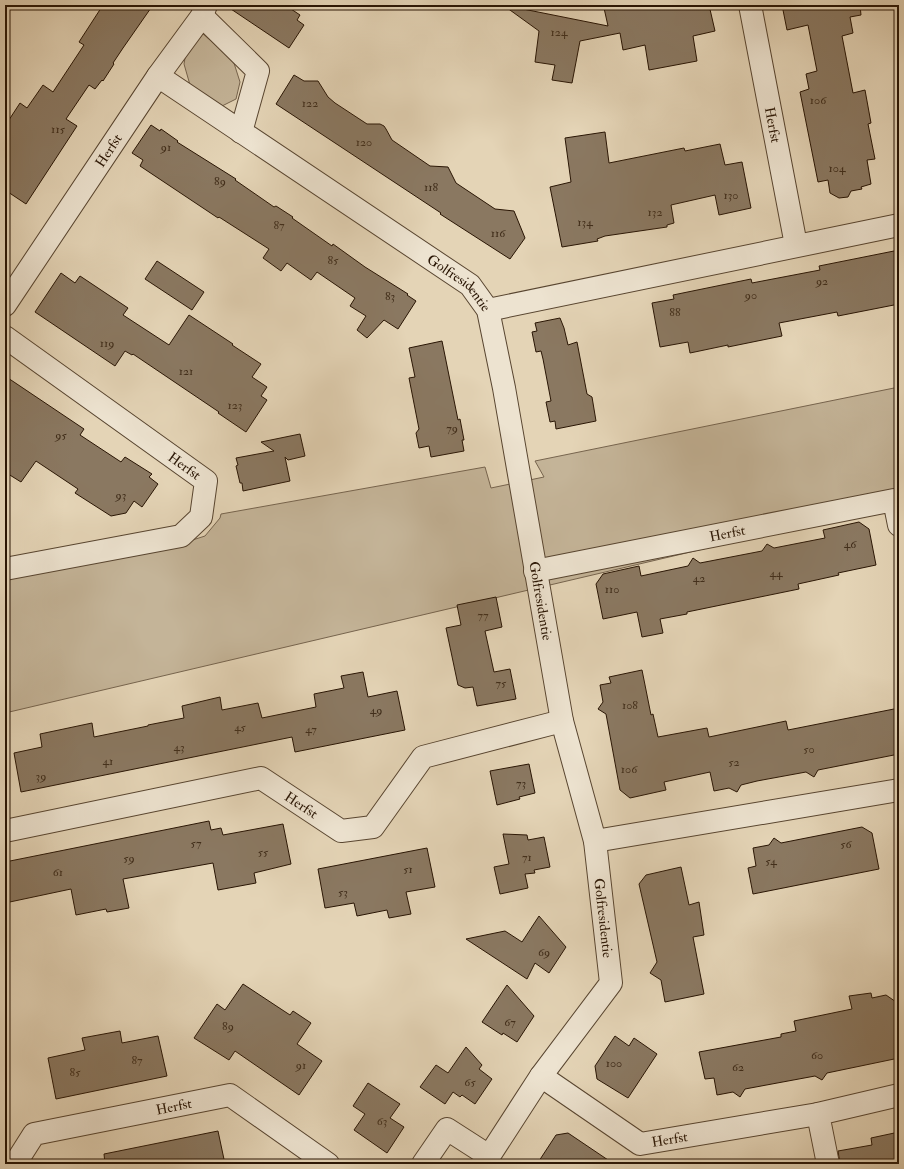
<svg xmlns="http://www.w3.org/2000/svg" width="904" height="1169" font-family="'IM FELL Double Pica',serif">
<style>
.green{fill:#c4b498;stroke:#76644e}
.building{fill:#8a7861;stroke:#291504}
.lines{fill:none;stroke-linecap:round;stroke-linejoin:round}
.minor-casing{stroke:#584530;stroke-width:24}
.minor{stroke:#ede3d0;stroke-width:22}
.labels{text-anchor:middle;stroke-width:3;stroke-linejoin:round;paint-order:stroke}
.number-label{font-size:12px;fill:#412e1b}
.street-label{font-size:14px;fill:#291504;stroke:#ede3d0}
</style>
<rect width="100%" height="100%" fill="#e4d4b6"/>
<filter id="stains"><feTurbulence type="fractalNoise" baseFrequency=".005" numOctaves="4"/><feColorMatrix values="0 0 0 0 .2 0 0 0 0 .09 0 0 0 0 .02 0 0 0 .5 -.17"/></filter>
<radialGradient id="worn" r=".72"><stop offset=".6" stop-color="#630" stop-opacity="0"/><stop offset="1" stop-color="#630" stop-opacity=".3"/></radialGradient>
<g class="green">
<path d="M202,33L233,60L240,82L236,99L222,106L190,85L184,64L187,46Z"/>
<path d="M899,387V503L5,713V580L177,545L205,536L220,518L221,514L485,467L491,488L544,477L535,461Z"/>
</g>
<g class="building">
<path d="M103,5H153L123,48L113,63L114,64L103,81L102,80L95,89L89,85L66,119L77,126L26,204L5,190V126L20,103L27,108L43,85L53,92L84,45L79,42Z"/>
<path d="M225,5H285L300,15L297,20L304,25L289,48Z"/>
<path d="M503,5L608,26L604,8L617,5H709L715,31L693,36L697,61L649,70L645,45L623,50L620,33L580,41L572,83L552,80L555,65L535,62L539,31Z"/>
<path d="M782,5H860L861,15L850,17L853,33L842,36L853,93L865,90L871,123L868,124L875,159L867,160L871,184L861,187L862,189L851,191L848,197L839,198L830,193L828,180L818,182L800,92L809,89L806,74L817,71L808,25L787,30Z"/>
<path d="M294,75L304,81H318L328,97L335,103L367,124H380L384,126L386,129L392,140L430,166L448,167L456,183L495,209L514,211L525,238L510,259L440,214L441,213L276,104Z"/>
<path d="M151,125L160,131L161,129L178,141L177,142L236,179L235,180L274,207L276,206L293,217L292,218L332,246L333,244L365,267L408,294L407,295L416,301L398,329L384,320L367,338L357,330L366,316L350,306L355,298L317,272L311,280L287,263L281,271L263,258L269,249L219,217L218,218L140,166L143,160L132,153Z"/>
<path d="M605,132L609,163L684,148L685,151L720,144L725,165L742,162L751,208L719,215L715,195L671,205L674,223L667,225V227L605,236L597,239L598,241L562,247L550,187L571,182L565,138Z"/>
<path d="M899,250V304L838,316L837,312L779,323L782,336L728,347V345L690,353L688,342L660,347L652,303L674,299L673,295L751,279L752,283L820,270L819,266Z"/>
<path d="M157,261L204,292L192,310L145,279Z"/>
<path d="M61,273L75,283L80,276L128,308L123,315L169,345L189,315L233,344L232,345L261,364L252,377L267,387L261,396L267,400L246,432L218,413L219,412L133,354L132,355L125,351L115,366L35,312Z"/>
<path d="M560,318L564,328L568,345L577,342L587,394L592,397L596,421L556,429L555,421L550,422L546,402L551,401L543,359L541,351L536,352L532,332L537,331L535,323Z"/>
<path d="M442,341L458,420L460,419L464,440H462L464,451L431,457L429,446L419,448L416,433L419,429L409,378L415,377L409,348Z"/>
<path d="M5,376L84,429L80,435L121,462L125,457L152,474L149,477L158,484L142,507L134,501L126,513L111,516L75,493L78,489L36,461L21,482L5,472Z"/>
<path d="M300,434L305,456L288,460L285,457L290,481L243,491L242,483H240L236,466L238,465L236,458L274,451L261,442Z"/>
<path d="M859,522L869,529L876,565L838,573L839,575L798,584L799,589L687,612V614L660,619L663,633L642,637L637,612L603,619L596,584L603,574L639,566L641,576L688,566L693,558L700,563L762,551L767,544L774,548L825,538L823,530Z"/>
<path d="M496,597L502,627L485,631L494,672L510,669L516,699L477,706L473,687L465,688L458,685L446,628L461,625L457,605Z"/>
<path d="M642,670L651,715L653,714L658,737L707,728L709,737L786,721L788,730L899,708V754L818,770L814,777L806,772L757,781L741,785L737,792L729,788L714,791L710,772L664,782L666,790L630,798L620,790L606,714L598,709L603,702L600,685L611,683L609,677Z"/>
<path d="M363,672L368,697L397,691L405,730L295,752L292,737L21,792L14,753L42,747L40,734L92,723L94,737L148,726V725L184,718L182,706L220,697L222,710L258,703L262,718L316,707L314,694L344,688L341,676Z"/>
<path d="M529,764L535,793L519,797L520,799L497,805L490,771Z"/>
<path d="M209,821L211,830L221,828L223,835L283,824L291,864L254,873L256,883L218,890L213,863L123,879L129,908L107,912L106,909L76,915L71,889L5,903V862Z"/>
<path d="M862,827L872,833L879,869L753,894L748,868L756,866L753,848L769,845L774,838L781,843Z"/>
<path d="M503,834L527,835L528,840L544,837L550,867L534,870L535,873L525,874L528,888L500,894L494,867L509,864Z"/>
<path d="M427,848L435,887L406,892L411,914L389,918L387,910L357,916L354,903L325,908L318,869Z"/>
<path d="M681,867L689,905L699,902L704,935L693,937L704,994L665,1002L661,980L650,973L657,962L639,884L646,875Z"/>
<path d="M539,916L566,947L549,973L535,963L527,979L466,939L505,931L522,942Z"/>
<path d="M243,984L290,1015L293,1011L311,1023L297,1044L322,1061L299,1095L235,1051L229,1060L194,1038L217,1004L225,1010Z"/>
<path d="M507,985L534,1016L517,1042L503,1033L502,1035L482,1022Z"/>
<path d="M871,993L872,998L886,995L899,1004V1058L827,1073L822,1080L815,1076L745,1089L740,1097L733,1092L717,1095L714,1078L705,1079L699,1052L781,1037V1034L796,1031L794,1021L852,1009L849,996Z"/>
<path d="M120,1031L122,1043L158,1036L167,1076L56,1099L48,1058L85,1050L82,1038Z"/>
<path d="M615,1036L629,1046L634,1038L657,1054L628,1098L597,1079L595,1066Z"/>
<path d="M466,1047L482,1065L479,1069L492,1079L475,1104L462,1095L460,1097L453,1092L445,1104L420,1087L436,1065L448,1073Z"/>
<path d="M368,1083L400,1104L390,1118L404,1127L387,1153L354,1130L365,1114L353,1106Z"/>
<path d="M218,1131L225,1164H105L104,1154Z"/>
<path d="M899,1132V1164H840L838,1151L872,1145L871,1138Z"/>
<path d="M568,1133L614,1164H537L556,1135Z"/>
</g>
<g class="lines">
<defs>
<g id="minor">
<path id="s1" d="M206,5L202,16L158,76L470,285L488,310L504,388L562,721L595,841L611,983L541,1076L484,1164"/>
<path id="s2" d="M750,5L796,245"/>
<path d="M202,16L258,71L241,132"/>
<path id="s3" d="M5,305L158,76"/>
<path d="M488,310L899,225"/>
<path id="s4" d="M5,337L206,481L201,517L181,536L5,569"/>
<path id="s5" d="M535,571L894,500L899,525"/>
<path id="s6" d="M5,831L261,778L341,831L373,827L423,757L562,721"/>
<path d="M595,841L899,790"/>
<path id="s7" d="M541,1076L640,1144L818,1114"/>
<path id="s8" d="M15,1164L34,1134L230,1095L328,1164"/>
<path d="M423,1164L447,1129L489,1156"/>
<path d="M828,1164L818,1114L899,1095"/>
</g>
</defs>
<use href="#minor" class="minor-casing"/>
<use href="#minor" class="minor"/>
</g>
<g class="labels">
<g class="number-label">
<text x="559" y="36">124</text>
<text x="818" y="104">106</text>
<text x="310" y="107">122</text>
<text x="58" y="133">115</text>
<text x="364" y="146">120</text>
<text x="166" y="151">91</text>
<text x="837" y="172">104</text>
<text x="220" y="185">89</text>
<text x="431" y="191">118</text>
<text x="731" y="199">130</text>
<text x="655" y="216">132</text>
<text x="585" y="226">134</text>
<text x="279" y="229">87</text>
<text x="498" y="237">116</text>
<text x="333" y="264">85</text>
<text x="822" y="285">92</text>
<text x="751" y="299">90</text>
<text x="390" y="300">83</text>
<text x="675" y="316">88</text>
<text x="107" y="347">119</text>
<text x="186" y="375">121</text>
<text x="235" y="409">123</text>
<text x="452" y="432">79</text>
<text x="61" y="439">95</text>
<text x="121" y="499">93</text>
<text x="850" y="548">46</text>
<text x="776" y="577">44</text>
<text x="699" y="582">42</text>
<text x="612" y="593">110</text>
<text x="483" y="619">77</text>
<text x="501" y="687">75</text>
<text x="630" y="709">108</text>
<text x="376" y="714">49</text>
<text x="240" y="731">45</text>
<text x="311" y="733">47</text>
<text x="179" y="751">43</text>
<text x="809" y="753">50</text>
<text x="108" y="765">41</text>
<text x="734" y="766">52</text>
<text x="629" y="773">106</text>
<text x="41" y="780">39</text>
<text x="521" y="787">73</text>
<text x="196" y="847">57</text>
<text x="846" y="848">56</text>
<text x="263" y="856">55</text>
<text x="527" y="861">71</text>
<text x="129" y="862">59</text>
<text x="771" y="865">54</text>
<text x="408" y="873">51</text>
<text x="58" y="876">61</text>
<text x="343" y="896">53</text>
<text x="544" y="956">69</text>
<text x="510" y="1026">67</text>
<text x="228" y="1030">89</text>
<text x="817" y="1059">60</text>
<text x="137" y="1064">87</text>
<text x="614" y="1067">100</text>
<text x="301" y="1069">91</text>
<text x="738" y="1071">62</text>
<text x="75" y="1076">85</text>
<text x="470" y="1086">65</text>
<text x="382" y="1125">63</text>
</g>
<g class="street-label">
<text dy="5" stroke="none"><textPath href="#s2" startOffset="122">Herfst</textPath></text>
<text dy="5" stroke="none"><textPath href="#s3" startOffset="186">Herfst</textPath></text>
<text dy="5" stroke="none"><textPath href="#s1" startOffset="452">Golfresidentie</textPath></text>
<text dy="5" stroke="none"><textPath href="#s4" startOffset="221">Herfst</textPath></text>
<text dy="5" stroke="none"><textPath href="#s5" startOffset="196">Herfst</textPath></text>
<text dy="5" stroke="none"><textPath href="#s1" startOffset="788">Golfresidentie</textPath></text>
<text dy="5" stroke="none"><textPath href="#s6" startOffset="310">Herfst</textPath></text>
<text dy="5" stroke="none"><textPath href="#s1" startOffset="1112">Golfresidentie</textPath></text>
<text dy="5" stroke="none"><textPath href="#s8" startOffset="178">Herfst</textPath></text>
<text dy="5" stroke="none"><textPath href="#s7" startOffset="150">Herfst</textPath></text>
</g>
</g>
<rect width="904" height="1169" fill="none" stroke="#e4d4b6" stroke-width="20"/>
<rect x="6" y="6" width="892" height="1157" fill="none" stroke="#291504" stroke-width="2"/>
<rect x="10" y="10" width="884" height="1149" fill="none" stroke="#291504"/>
<rect width="100%" height="100%" filter="url(#stains)"/>
<rect width="100%" height="100%" fill="url(#worn)"/>
</svg>
